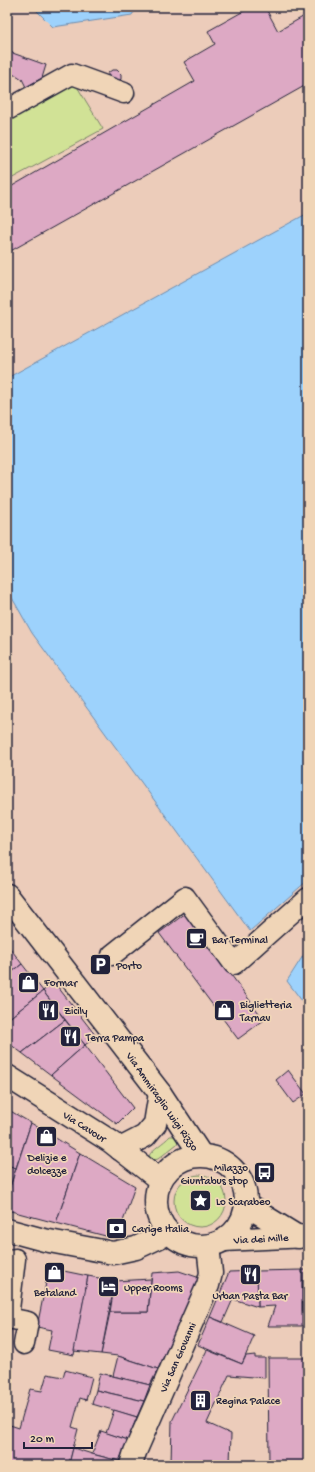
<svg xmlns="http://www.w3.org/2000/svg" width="315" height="1472" font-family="'Gochi Hand',sans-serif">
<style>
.green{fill:#d1e296;stroke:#7a8268}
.water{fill:#9dd2fc;stroke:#6c8caf}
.building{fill:#dda9c4;stroke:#22223b}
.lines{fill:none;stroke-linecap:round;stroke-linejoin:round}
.pedestrian-casing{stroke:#22223b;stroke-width:23}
.tertiary-casing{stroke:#22223b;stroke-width:25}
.secondary-casing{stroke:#22223b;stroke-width:25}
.pedestrian{stroke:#f0d5b7;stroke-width:20}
.tertiary{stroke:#f0d5b7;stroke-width:22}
.secondary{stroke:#f0d5b7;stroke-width:22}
.labels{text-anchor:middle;stroke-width:3.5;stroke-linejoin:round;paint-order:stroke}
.poi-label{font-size:11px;fill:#22223b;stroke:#f0d5b7;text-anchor:start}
.street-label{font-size:11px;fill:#22223b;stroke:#f0d5b7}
</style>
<rect width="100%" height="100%" fill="#ecccba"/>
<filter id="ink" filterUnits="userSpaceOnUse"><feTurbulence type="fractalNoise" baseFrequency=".025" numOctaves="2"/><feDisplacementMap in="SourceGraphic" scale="8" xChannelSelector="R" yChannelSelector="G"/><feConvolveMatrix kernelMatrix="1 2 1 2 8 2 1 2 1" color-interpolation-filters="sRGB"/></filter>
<g filter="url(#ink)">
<g class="green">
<path d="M73,80L103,129L7,181V117Z"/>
<path d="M170,1136H173L177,1137L178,1141L177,1144L158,1159L154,1160L150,1159L149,1156C152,1149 164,1143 170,1136Z"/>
<circle cx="200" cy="1201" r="26"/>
</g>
<g class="water">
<path d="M33,7H137L132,15L53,27Z"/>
<path d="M308,213V880L250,931L32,633L7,589V378Z"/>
<path d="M308,948V1009L287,981Z"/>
</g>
<g class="building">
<path d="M251,7H265L278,31L308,14V84L7,253V189L195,81L184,62L215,44L208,31Z"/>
<path d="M7,51L46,65L42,78L26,87L22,79L16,75H7Z"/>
<path d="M112,70H117L121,74V79L117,83L108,79V73Z"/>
<path d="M186,913L264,1020L238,1039L159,933Z"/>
<path d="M7,944L22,964L7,976Z"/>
<path d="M22,964L43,991L7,1020V976Z"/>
<path d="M54,982L96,1036L85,1045L43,991Z"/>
<path d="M43,991L65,1020L22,1053L7,1042V1020Z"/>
<path d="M65,1020L85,1045L51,1075L22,1053Z"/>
<path d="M85,1045L133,1108L117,1124L51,1075Z"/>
<path d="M288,1070L306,1094L293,1103L276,1080Z"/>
<path d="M7,1109L31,1123L16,1168L7,1165Z"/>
<path d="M31,1123L80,1153L56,1223L7,1210V1196Z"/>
<path d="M80,1153L135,1186L117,1239L56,1223Z"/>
<path d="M7,1165L16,1168L7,1196Z"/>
<path d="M49,1268L88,1276L74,1355L48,1350L52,1330L37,1327Z"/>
<path d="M302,1270H308V1311H303Z"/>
<path d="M302,1270V1326H268L275,1306L258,1307L257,1271Z"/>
<path d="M179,1271L200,1278L158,1369L118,1356L101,1354L110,1312H148L152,1273Z"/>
<path d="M257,1271L258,1307L233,1299L223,1322L210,1317L229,1272Z"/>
<path d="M88,1276L115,1281L101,1354L74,1351Z"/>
<path d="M151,1279L148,1312H110L115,1281Z"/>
<path d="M210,1317L254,1336L242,1364L198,1345Z"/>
<path d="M7,1325L11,1326L10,1342H7Z"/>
<path d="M207,1350L242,1364L246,1356L255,1355V1358H265V1378L229,1375L207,1423L231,1434L230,1463L171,1464L172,1421Z"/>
<path d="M118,1356L158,1369L150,1385L113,1376Z"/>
<path d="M268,1358H308V1463H269Z"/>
<path d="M7,1364L11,1365L7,1382Z"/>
<path d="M65,1370L92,1377L86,1400L80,1398L72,1427L78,1429L69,1464H7V1424L19,1428L30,1389L42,1391L47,1374L63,1377Z"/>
<path d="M100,1373L150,1385L144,1401L96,1390Z"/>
<path d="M96,1390L144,1401L137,1417L92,1404Z"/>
<path d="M114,1410L137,1417L128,1440L106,1433Z"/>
<path d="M101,1431L128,1440L119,1461L92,1454Z"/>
<path d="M73,1448L92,1454L119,1461V1463L69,1464Z"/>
</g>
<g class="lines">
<defs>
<g id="pedestrian">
<path d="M7,110L72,74L124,93"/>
<path d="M112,955L185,897L234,964L308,898"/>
<path d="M15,1259L8,1318L28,1322L24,1344"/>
</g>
<g id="tertiary">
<path d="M7,1076L110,1141L160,1180"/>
<path d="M120,1149L145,1136L155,1124L160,1093"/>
<path d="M7,1230L44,1240L113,1253L136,1248L168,1233"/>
</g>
<g id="secondary">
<path d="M7,895L160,1093L201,1155"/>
<circle cx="201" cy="1201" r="45"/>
<path d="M246,1205L298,1237"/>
<path d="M224,1240L308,1236"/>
<path d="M131,1465L135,1452L208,1285L211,1273L208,1246"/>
</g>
</defs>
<use href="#pedestrian" class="pedestrian-casing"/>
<use href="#tertiary" class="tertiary-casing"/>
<use href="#secondary" class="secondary-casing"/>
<use href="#pedestrian" class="pedestrian"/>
<use href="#tertiary" class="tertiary"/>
<use href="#secondary" class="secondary"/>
</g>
</g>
<defs>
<symbol id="cafe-square" viewBox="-11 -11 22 22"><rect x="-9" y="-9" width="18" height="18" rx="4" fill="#22223b" stroke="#f0d5b7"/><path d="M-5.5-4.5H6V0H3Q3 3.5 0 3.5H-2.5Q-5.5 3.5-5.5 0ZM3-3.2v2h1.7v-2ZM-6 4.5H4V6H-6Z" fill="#fff"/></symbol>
<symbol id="parking-square" viewBox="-11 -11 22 22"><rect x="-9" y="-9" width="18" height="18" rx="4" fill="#22223b" stroke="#f0d5b7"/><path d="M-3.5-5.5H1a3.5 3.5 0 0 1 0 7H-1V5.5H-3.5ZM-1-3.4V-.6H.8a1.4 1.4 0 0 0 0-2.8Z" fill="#fff"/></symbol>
<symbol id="shop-square" viewBox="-11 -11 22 22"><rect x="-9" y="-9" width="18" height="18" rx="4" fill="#22223b" stroke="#f0d5b7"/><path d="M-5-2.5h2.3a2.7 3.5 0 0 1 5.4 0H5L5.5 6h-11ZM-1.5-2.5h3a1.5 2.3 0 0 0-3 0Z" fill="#fff"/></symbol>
<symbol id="restaurant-square" viewBox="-11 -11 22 22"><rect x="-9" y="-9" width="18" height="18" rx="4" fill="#22223b" stroke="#f0d5b7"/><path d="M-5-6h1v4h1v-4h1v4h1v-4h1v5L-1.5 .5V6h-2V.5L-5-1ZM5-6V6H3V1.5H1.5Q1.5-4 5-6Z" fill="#fff"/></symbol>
<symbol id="bus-square" viewBox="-11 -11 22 22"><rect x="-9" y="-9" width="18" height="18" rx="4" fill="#22223b" stroke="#f0d5b7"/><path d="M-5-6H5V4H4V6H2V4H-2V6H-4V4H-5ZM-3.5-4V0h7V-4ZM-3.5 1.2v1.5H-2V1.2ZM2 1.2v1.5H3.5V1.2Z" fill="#fff"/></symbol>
<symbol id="sight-square" viewBox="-11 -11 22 22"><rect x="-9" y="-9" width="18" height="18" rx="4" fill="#22223b" stroke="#f0d5b7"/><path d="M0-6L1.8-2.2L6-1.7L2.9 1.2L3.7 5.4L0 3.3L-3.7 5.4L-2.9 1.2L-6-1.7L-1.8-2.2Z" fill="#fff"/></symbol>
<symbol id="bank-square" viewBox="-11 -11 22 22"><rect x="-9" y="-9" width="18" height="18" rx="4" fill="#22223b" stroke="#f0d5b7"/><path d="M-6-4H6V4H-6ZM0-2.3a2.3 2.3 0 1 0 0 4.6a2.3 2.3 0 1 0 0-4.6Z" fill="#fff"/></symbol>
<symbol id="hotel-square" viewBox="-11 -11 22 22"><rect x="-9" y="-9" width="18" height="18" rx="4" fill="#22223b" stroke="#f0d5b7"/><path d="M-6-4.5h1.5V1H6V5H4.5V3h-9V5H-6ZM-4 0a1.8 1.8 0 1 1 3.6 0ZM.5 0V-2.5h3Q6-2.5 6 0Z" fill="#fff"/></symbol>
<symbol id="building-square" viewBox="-11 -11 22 22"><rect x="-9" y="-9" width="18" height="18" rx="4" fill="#22223b" stroke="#f0d5b7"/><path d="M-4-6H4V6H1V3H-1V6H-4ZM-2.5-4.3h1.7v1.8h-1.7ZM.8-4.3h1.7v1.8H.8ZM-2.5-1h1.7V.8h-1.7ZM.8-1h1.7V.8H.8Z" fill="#fff"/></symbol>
</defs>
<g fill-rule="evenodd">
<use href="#cafe-square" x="184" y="926" width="25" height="25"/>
<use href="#parking-square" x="88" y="952" width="25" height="25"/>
<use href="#shop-square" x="16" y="970" width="25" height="25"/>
<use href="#restaurant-square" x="36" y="998" width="25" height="25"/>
<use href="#shop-square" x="212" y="998" width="25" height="25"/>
<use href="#restaurant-square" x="58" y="1024" width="25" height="25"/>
<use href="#shop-square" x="34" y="1124" width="25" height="25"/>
<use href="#bus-square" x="252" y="1160" width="25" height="25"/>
<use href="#sight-square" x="188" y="1188" width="25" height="25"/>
<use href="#bank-square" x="104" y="1216" width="25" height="25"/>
<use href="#shop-square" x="42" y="1260" width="25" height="25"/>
<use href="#restaurant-square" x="238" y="1262" width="25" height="25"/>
<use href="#hotel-square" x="96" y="1274" width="25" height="25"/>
<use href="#building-square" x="188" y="1388" width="25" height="25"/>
</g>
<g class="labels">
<g class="poi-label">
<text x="212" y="943">Bar Terminal</text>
<text x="116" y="969">Porto</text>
<text x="44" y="986">Formar</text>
<text x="240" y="1008">Biglietteria<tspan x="240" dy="13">Tarnav</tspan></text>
<text x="64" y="1014">Zicily</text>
<text x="86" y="1041">Terra Pampa</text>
<text x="47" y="1161" text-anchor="middle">Delizie e<tspan x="47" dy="13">dolcezze</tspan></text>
<text x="248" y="1171" text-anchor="end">Milazzo<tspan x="248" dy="13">Giuntabus stop</tspan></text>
<text x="216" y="1205">Lo Scarabeo</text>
<text x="132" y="1232">Carige Italia</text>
<text x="124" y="1291">Upper Rooms</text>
<text x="55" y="1296" text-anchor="middle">Betaland</text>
<text x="250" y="1299" text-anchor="middle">Urban Pasta Bar</text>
<text x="216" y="1404">Regina Palace</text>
</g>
<g class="street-label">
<text transform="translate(163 1101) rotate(55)" y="4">Via Ammiraglio Luigi Rizzo</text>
<text transform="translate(85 1126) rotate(32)" y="4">Via Cavour</text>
<text transform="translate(261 1238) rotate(-3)" y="4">Via dei Mille</text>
<text transform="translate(177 1357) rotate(-66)" y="4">Via San Giovanni</text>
</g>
</g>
<rect width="315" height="1472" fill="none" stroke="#f0d5b7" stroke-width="24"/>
<rect x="12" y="12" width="291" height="1448" fill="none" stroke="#22223b" stroke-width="1.5" filter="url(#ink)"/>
<path d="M24 1442v6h68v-6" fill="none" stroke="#22223b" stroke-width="2"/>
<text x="30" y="1442" font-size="12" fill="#22223b" stroke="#f0d5b7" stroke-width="3" paint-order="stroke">20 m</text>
</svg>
